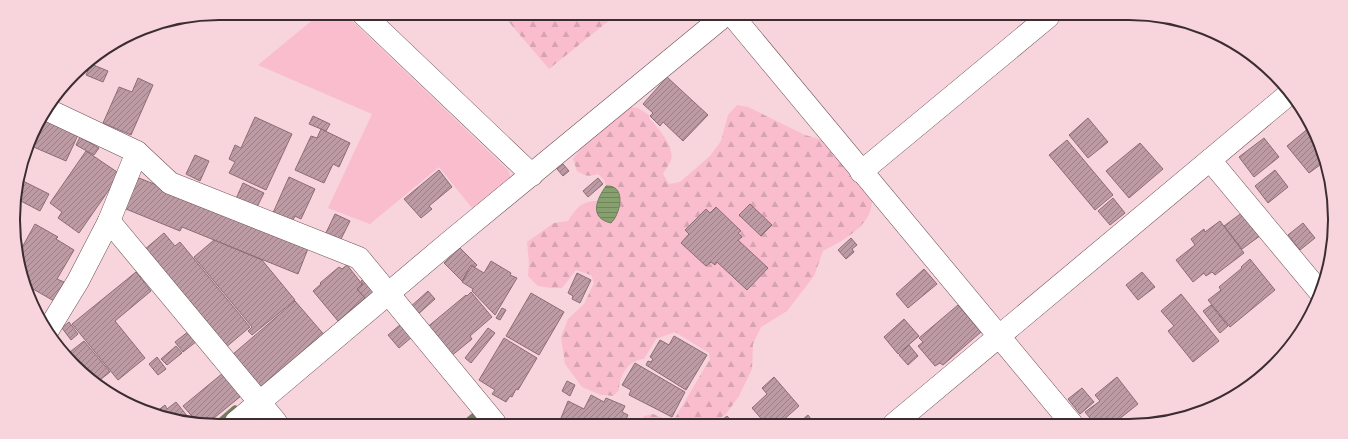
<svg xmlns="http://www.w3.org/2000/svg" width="1348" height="439" font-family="Barlow,sans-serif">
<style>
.grass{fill:#f9bdcd}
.forest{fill:url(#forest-firs)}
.water{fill:url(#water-rules);stroke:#707e5c}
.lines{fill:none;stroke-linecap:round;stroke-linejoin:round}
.stream{stroke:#707e5c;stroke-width:7}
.building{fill:url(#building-hatch);stroke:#8c6c75}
.minor-casing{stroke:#6d4f57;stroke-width:23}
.minor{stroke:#fff;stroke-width:22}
.rim{fill:none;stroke:#3b2d31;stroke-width:2}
</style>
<defs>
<pattern id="forest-firs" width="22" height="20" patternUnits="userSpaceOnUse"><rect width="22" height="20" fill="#f9bdcd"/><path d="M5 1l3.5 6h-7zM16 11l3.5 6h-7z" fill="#d6a3b0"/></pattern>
<pattern id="water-rules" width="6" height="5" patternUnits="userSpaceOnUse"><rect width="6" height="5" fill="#86a16e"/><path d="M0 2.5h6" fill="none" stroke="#6f845b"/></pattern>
<pattern id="building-hatch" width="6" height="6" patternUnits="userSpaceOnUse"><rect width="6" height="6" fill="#bd9ba4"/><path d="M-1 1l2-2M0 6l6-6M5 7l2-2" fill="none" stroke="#9b7f86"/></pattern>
</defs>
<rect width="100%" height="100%" fill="#f8d4dc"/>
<path class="grass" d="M321,13L345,14L509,171L511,183L476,213L439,167L370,224L328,208L372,114L258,65Z"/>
<g class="forest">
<path d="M502,14L616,15L549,69Z"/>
<path d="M737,105L748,107L805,135L826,141L873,199C872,203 871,208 870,212C862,231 840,242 823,251L814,276L787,311L761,327L753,344L752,369L739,396L726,414L713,423L699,419L696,423H641L644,416L653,414L670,421L675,418L710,359L709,353L675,332L656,339L644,359C629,360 619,375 619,390L613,396L605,395H601L582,387L565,364L561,337L568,319L584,304L594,283L591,275L576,270L562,288H552L538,286L528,276L529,262L527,242L554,223L568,221C575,209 583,200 598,201L596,211L612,187L606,186L604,180L598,174C589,177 585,176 577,171L573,159L588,139L628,107L638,108L649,115V118C657,127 675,146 671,160C669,164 666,169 663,174L669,184L680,182L710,156L721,141L728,115Z"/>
</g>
<path class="water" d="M606,186C609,186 612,186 615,188C625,195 618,217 611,223C589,218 596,200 606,186Z"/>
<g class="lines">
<g class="stream">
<path d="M220,422L235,409"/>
<path d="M466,423L478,413"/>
</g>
</g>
<g class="building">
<path d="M91,64L108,71L103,82L86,75Z"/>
<path d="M667,77L708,115L683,141L663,122L660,126L650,116L653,113L643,104Z"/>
<path d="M138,78L153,85L131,135L103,123L119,87L132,92Z"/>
<path d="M313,116L330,124L326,131L309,124Z"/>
<path d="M255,117L292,134L266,190L229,173L235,162L229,159L235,145L241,148Z"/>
<path d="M42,118L78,135L66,161L29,145L34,128Z"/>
<path d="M1088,118L1108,142L1088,158L1069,135Z"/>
<path d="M1310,127L1324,162L1309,173L1287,146Z"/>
<path d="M321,129L350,143L339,167L333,164L324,183L295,170L311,136L317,138Z"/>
<path d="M80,137L99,148L94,155L76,145Z"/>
<path d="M1264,138L1279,157L1254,177L1239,157Z"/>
<path d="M1067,140L1113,195L1095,210L1049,155Z"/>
<path d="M1140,143L1163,169L1129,198L1106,171Z"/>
<path d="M86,151L120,174L79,233L58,218L62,212L50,203Z"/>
<path d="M195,155L209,161L200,181L186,174Z"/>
<path d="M563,164L569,171L563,176L557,169Z"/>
<path d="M439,170L452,187L429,206L432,209L421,218L404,199Z"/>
<path d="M1275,170L1288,187L1268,203L1255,186Z"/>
<path d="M134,176L309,246L298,274L182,227L180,231L121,207Z"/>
<path d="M289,177L315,189L301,219L295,216L291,224L272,215Z"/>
<path d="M598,178L603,184L588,197L583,191Z"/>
<path d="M19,179L49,194L40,211L15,198V193Z"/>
<path d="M243,183L264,193L255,211L235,201Z"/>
<path d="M1113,198L1125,213L1110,225L1098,211Z"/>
<path d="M750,204L772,225L761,236L739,215Z"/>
<path d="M716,207L741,231L738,233L742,237L738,240L768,268L747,290L717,262L715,265L711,262L706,266L681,243L689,234L685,230L706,209L710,213Z"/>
<path d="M1243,212L1261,235L1242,249L1224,226Z"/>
<path d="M335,214L350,221L339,243L324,237Z"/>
<path d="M1220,221L1244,253L1215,275L1212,272L1206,276L1204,273L1193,282L1176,260L1195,245L1191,239L1204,229L1205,232Z"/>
<path d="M1303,223L1315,238L1300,250L1288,235Z"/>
<path d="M35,224L58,237L56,239L74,250L57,279L64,282L54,301L26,285L20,273L19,253Z"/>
<path d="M164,233L175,246L180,242L250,327L225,348L144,250Z"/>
<path d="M851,238L857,245L852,249L854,252L846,259L838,250Z"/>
<path d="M214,240L262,260L295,300L252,335L248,331L252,327L194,257Z"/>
<path d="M460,248L477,265L475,267L471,265L462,281L444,263Z"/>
<path d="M1250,259L1275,290L1230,327L1208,300L1221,290L1219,287L1242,268L1241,267Z"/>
<path d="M491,261L511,273L510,275L517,278L495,315L472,291L473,289L462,282L472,266L484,273Z"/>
<path d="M347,265L362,284L357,289L365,298L338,321L313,291L321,284L320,283L339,267L342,269Z"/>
<path d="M924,269L937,284L908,308L896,294Z"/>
<path d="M136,272L151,291L115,321L145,358L118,380L72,324Z"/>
<path d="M1142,272L1155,287L1138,300L1126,285Z"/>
<path d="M577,273L591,280L580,303L572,299L573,296L568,293Z"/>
<path d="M365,278L376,292L367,300L357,289L363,284L361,281Z"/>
<path d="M428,291L435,299L416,316L409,308Z"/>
<path d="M471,292L492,317L470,336L472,339L450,357L425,329L466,295L467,296Z"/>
<path d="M531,293L564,312L539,355L506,336Z"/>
<path d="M1181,294L1219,341L1193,362L1168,331L1174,326L1161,311Z"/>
<path d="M295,301L326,337L263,391L232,355Z"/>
<path d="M958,305L981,332L943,365L940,363L935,366L918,346L923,342L919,338Z"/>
<path d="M1211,305L1228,326L1220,333L1203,311Z"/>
<path d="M502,308L506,310L500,320L496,318Z"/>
<path d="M904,319L919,336L898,354L884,337Z"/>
<path d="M69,322L78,334L71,340L62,328Z"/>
<path d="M401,324L412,337L399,348L388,335Z"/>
<path d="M488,328L495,333L471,363L465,358Z"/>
<path d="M189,331L197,341L183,352L175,342Z"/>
<path d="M674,336L707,355L686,390L646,365L648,361L651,362L653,359L650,357L660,340L669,345Z"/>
<path d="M504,338L537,358L518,390L516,389L512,397L510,396L506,402L492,394L495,390L479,380Z"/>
<path d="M84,341L110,372L96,383L66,355Z"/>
<path d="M909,345L918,356L908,365L899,355Z"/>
<path d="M176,346L182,353L167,365L161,359Z"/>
<path d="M157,357L166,369L158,375L149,364Z"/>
<path d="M635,363L685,392L672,417L629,395L631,390L622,385Z"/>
<path d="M223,373L241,396L209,422H197L183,406Z"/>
<path d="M774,377L799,406L780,423H765L752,408L767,394L762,388Z"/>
<path d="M1117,377L1138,404L1113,424H1095L1085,412L1100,401L1095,395Z"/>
<path d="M567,381L575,385L570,396L562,391Z"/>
<path d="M1082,388L1094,402L1080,414L1068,399Z"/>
<path d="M591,395L604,402L606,398L625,406L622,412L628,415L624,423H571L561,418L568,401L584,409Z"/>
<path d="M176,402L192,422H179L156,412L165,405L167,409Z"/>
<path d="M808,415L814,423H798Z"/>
<path d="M727,416L733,423H718Z"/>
</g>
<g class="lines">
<defs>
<g id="minor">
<path d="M363,14L532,175"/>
<path d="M732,15L1072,424"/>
<path d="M137,152L170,183L359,258L495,423"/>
<path d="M1210,160L1319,291"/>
<path d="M861,172L1048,17"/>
<path d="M109,221L276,422"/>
<path d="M48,330L78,281L109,221L137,152L48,110"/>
<path d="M236,422L447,244L725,15"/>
<path d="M894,424L1289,94"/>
</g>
</defs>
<use href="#minor" class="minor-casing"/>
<use href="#minor" class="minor"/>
</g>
<path d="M0 0H1348V439H0ZM219 20H1129A199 199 0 0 1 1328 219V220A199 199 0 0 1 1129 419H219A199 199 0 0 1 20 220V219A199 199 0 0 1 219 20Z" fill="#f8d4dc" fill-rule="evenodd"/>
<path class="rim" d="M219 20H1129A199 199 0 0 1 1328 219V220A199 199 0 0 1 1129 419H219A199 199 0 0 1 20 220V219A199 199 0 0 1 219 20Z"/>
</svg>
